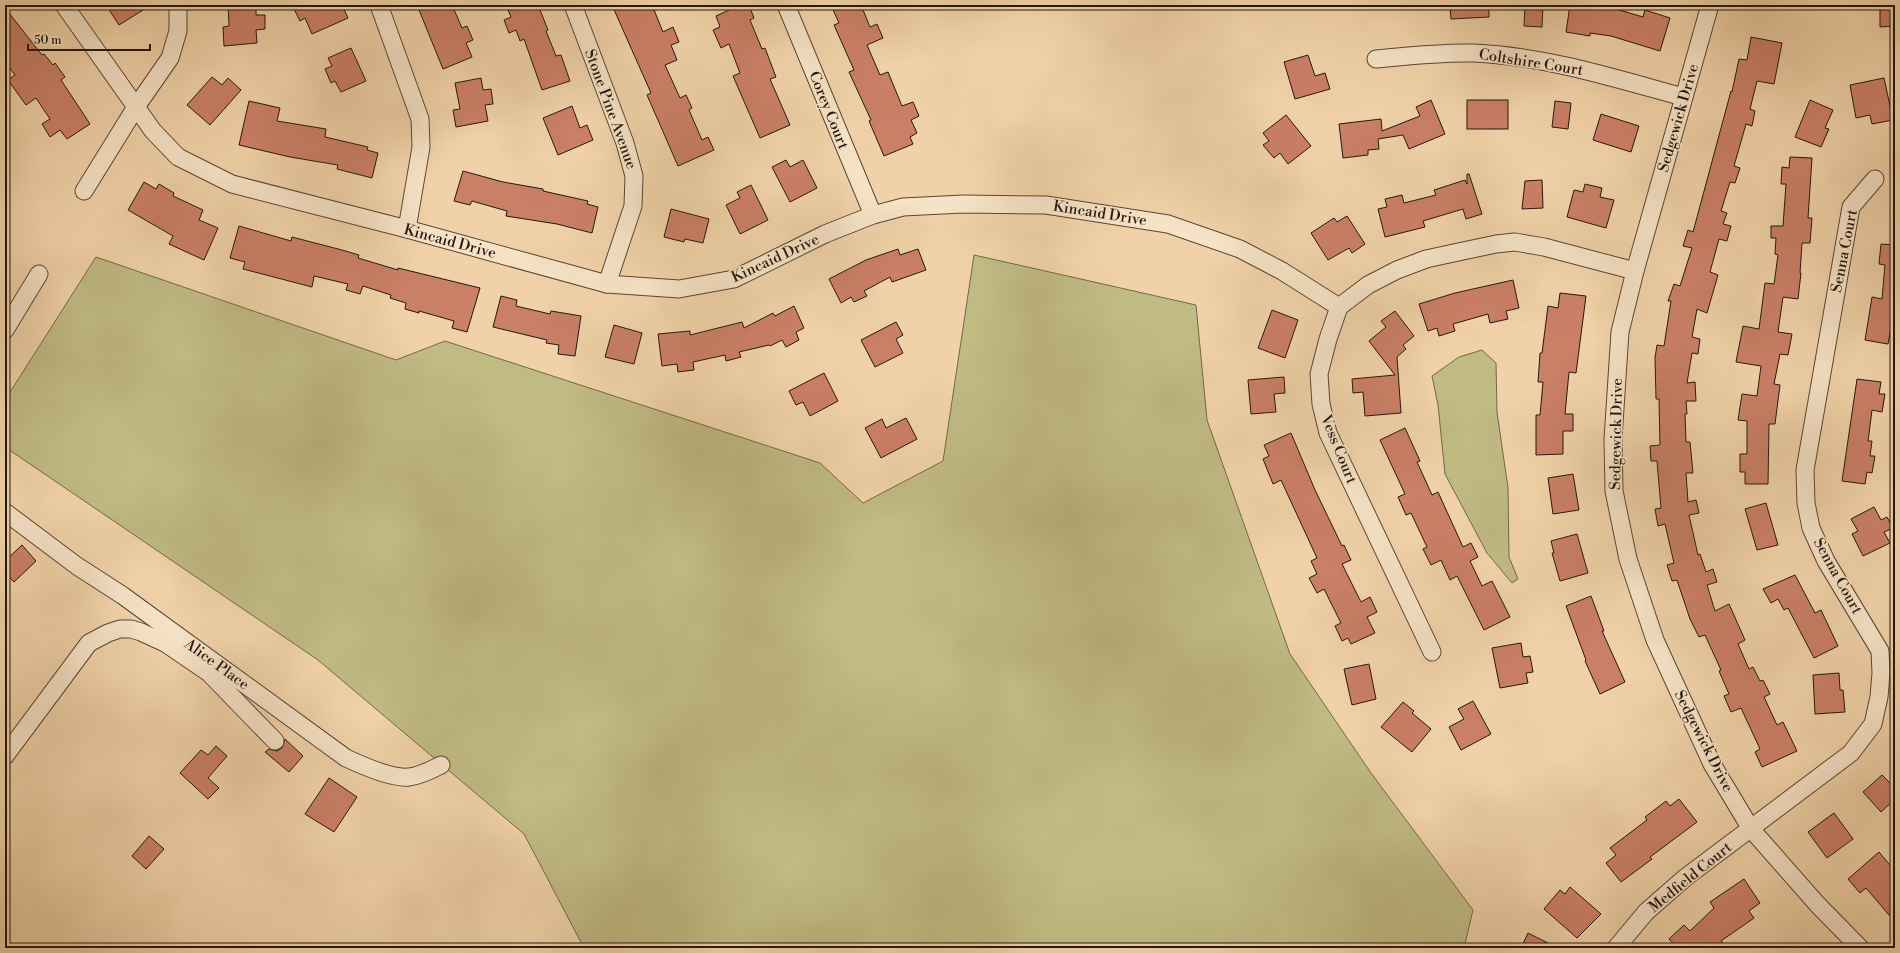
<svg xmlns="http://www.w3.org/2000/svg" width="1900" height="953" font-family="'Libre Bodoni',serif">
<style>
.green{fill:#c0ba83;stroke:#726848}
.building{fill:#ca7f67;stroke:#25170d}
.lines{fill:none;stroke-linecap:round;stroke-linejoin:round}
.minor-casing{stroke:#584634;stroke-width:19}
.minor{stroke:#f6e2c6;stroke-width:17}
.labels{text-anchor:middle;stroke-width:3;stroke-linejoin:round;paint-order:stroke}
.street-label{font-size:15px;fill:#25170d;stroke:#f6e2c6}
</style>
<rect width="100%" height="100%" fill="#f1d2a8"/>
<filter id="stains"><feTurbulence type="fractalNoise" baseFrequency=".005" numOctaves="4"/><feColorMatrix values="0 0 0 0 .2 0 0 0 0 .09 0 0 0 0 .02 0 0 0 .5 -.17"/></filter>
<radialGradient id="worn" r=".72"><stop offset=".6" stop-color="#630" stop-opacity="0"/><stop offset="1" stop-color="#630" stop-opacity=".3"/></radialGradient>
<g class="green">
<path d="M974,255L1196,305L1207,420L1290,654L1371,773L1473,910L1464,948H584L524,834L318,660L5,447V400L96,257L396,360L445,341L820,463L863,503L943,461Z"/>
<path d="M1482,350L1496,363L1497,412L1508,488L1509,557L1518,579L1512,583L1487,553L1445,474L1438,405L1432,376L1459,357Z"/>
</g>
<g class="building">
<path d="M106,5H151L119,25Z"/>
<path d="M228,5H256V15H265V29L256,30L257,43L224,46L223,27L229,26Z"/>
<path d="M292,5H342L348,18L312,34L305,18L300,21Z"/>
<path d="M417,5H452L462,28L467,26L473,40L466,43L472,57L443,69Z"/>
<path d="M506,5H538L548,30L546,31L556,56L561,55L570,81L542,90L524,39L520,41L516,30L509,33L504,20L511,17Z"/>
<path d="M612,5H652L663,32L673,27L679,42L671,45L677,60L665,65L680,98L686,95L692,108L689,110L702,140L708,137L714,150L678,166L647,95L651,93Z"/>
<path d="M740,5H749L754,18L750,20L762,49L765,48L776,77L770,79L790,125L760,138L733,76L740,73L729,44L721,48L713,30L720,27L716,16Z"/>
<path d="M831,5H861L870,27L877,24L883,38L867,45L880,75L888,72L902,106L913,102L919,116L911,120L917,133L910,137L913,144L884,156L869,121L871,120L849,72L854,70L834,25L839,23Z"/>
<path d="M1450,5H1489V17L1451,19Z"/>
<path d="M1525,5H1543L1542,27L1524,26Z"/>
<path d="M1570,5H1588L1616,9L1643,17L1645,10L1670,18L1660,51L1611,36L1590,33V36L1566,32Z"/>
<path d="M1880,5H1895V26L1880,27Z"/>
<path d="M5,8L42,55L44,54L53,65L55,63L65,77L61,80L90,124L67,139L60,130L50,137L42,124L50,119L36,98L26,105L8,80L15,75L5,62Z"/>
<path d="M1751,37L1782,43L1774,84L1757,81L1750,109L1755,111L1752,126L1746,124L1734,166L1740,168L1735,183L1730,182L1721,211L1727,213L1723,224L1731,226L1727,241L1719,239L1710,272L1718,275L1707,313L1697,309L1692,337L1700,339L1698,354L1692,353L1687,383L1695,382L1696,401H1686L1687,414H1685L1686,442H1690L1693,473H1686L1688,502L1696,500L1699,513L1689,515L1698,555L1700,554L1706,572L1713,569L1717,582L1707,585L1715,611L1729,604L1745,640L1738,644L1749,669L1753,667L1760,681L1763,680L1770,694L1764,697L1777,725L1783,722L1797,751L1762,767L1755,752L1760,749L1741,708L1731,712L1724,696L1729,694L1719,671L1721,670L1705,635L1699,637L1690,619L1677,580L1672,581L1667,565L1674,563L1665,524L1658,526L1655,509L1661,508L1657,461H1651L1650,446L1660,445L1659,399H1656L1655,358L1657,345L1664,346L1671,301H1668L1674,284L1680,286L1692,248L1683,246L1688,230L1693,232L1731,91L1732,92L1739,59L1747,60Z"/>
<path d="M351,48L366,81L341,92L335,81L331,83L325,69L332,66L328,58Z"/>
<path d="M1308,55L1315,76L1325,73L1330,89L1295,99L1284,62Z"/>
<path d="M212,77L222,85L228,78L241,90L210,125L187,105Z"/>
<path d="M481,78L483,90L491,89L493,104L485,105L488,121L456,127L453,110L460,109L455,83Z"/>
<path d="M1884,78L1893,120L1872,124L1870,115L1856,118L1850,85Z"/>
<path d="M1431,100L1445,134L1409,149L1403,135L1378,139L1379,149L1368,150V155L1343,158L1339,124L1381,119L1382,131L1420,116L1416,107Z"/>
<rect x="1467" y="100" width="41" height="29"/>
<path d="M1810,100L1833,110L1825,128L1829,129L1821,147L1795,137Z"/>
<path d="M249,101L280,108L277,121L326,129L325,137L368,147L367,150L378,153L372,178L337,169L338,165L290,157L239,145Z"/>
<path d="M1555,101L1571,103L1568,129L1552,127Z"/>
<path d="M572,106L580,128L587,125L593,140L558,155L543,118Z"/>
<path d="M1601,114L1639,126L1631,152L1593,140Z"/>
<path d="M1286,115L1311,146L1288,164L1280,153L1274,158L1263,145L1269,141L1263,133Z"/>
<path d="M1790,157L1812,158L1808,218H1812L1810,243H1802L1800,273H1801L1798,299L1783,297L1778,332L1792,334L1788,355L1780,354L1774,384L1780,385L1775,424H1769L1768,484H1745V472H1740V454H1747V421L1738,420L1742,394L1757,396L1761,366L1736,362L1743,326L1759,329L1765,283L1774,284L1778,255L1775,254L1776,238H1771V226H1783L1786,184H1781L1782,167L1789,168Z"/>
<path d="M786,160L790,167L803,160L817,188L790,202L772,167Z"/>
<path d="M463,171L503,182L543,189V191L588,201L587,204L598,207L592,233L557,224L506,216L507,211L472,201L470,205L454,201Z"/>
<path d="M1467,174H1469L1482,214L1466,219L1463,209L1423,221L1425,227L1385,237L1378,209L1387,207L1385,199L1402,195L1404,203L1436,195L1434,190L1465,180L1467,184Z"/>
<path d="M1542,180L1543,208L1522,209L1525,181Z"/>
<path d="M144,182L156,189L159,184L174,193L173,196L203,210L199,220L218,228L204,260L169,244L173,236L128,210Z"/>
<path d="M1585,184L1602,188L1600,197L1614,200L1606,228L1567,217L1574,190L1583,192Z"/>
<path d="M751,185L768,220L740,234L726,205L740,198L737,192Z"/>
<path d="M671,209L709,219L703,243L685,239L684,242L664,237Z"/>
<path d="M1347,216L1365,244L1352,253L1349,248L1328,260L1311,233L1334,218L1337,222Z"/>
<path d="M239,226L291,241L292,237L342,250L359,255L358,258L398,270V268L480,288L467,332L452,328L454,321L419,311V313L405,309L406,303L390,298L391,295L363,286L360,294L346,290L348,284L314,276L312,287L243,269L245,262L230,258Z"/>
<path d="M1881,244L1895,245V298L1893,313H1895V329L1891,328L1888,344L1865,340L1872,297L1882,299L1885,265L1879,264Z"/>
<path d="M898,249L900,255L918,249L926,270L892,282L890,277L864,291L867,296L854,302L851,297L841,303L829,279L866,260Z"/>
<path d="M1513,280L1519,308L1506,311L1508,319L1490,323L1488,314L1453,324L1455,331L1439,336L1437,328L1428,331L1419,304L1455,293Z"/>
<path d="M1560,293L1586,296L1576,373L1569,372L1565,414H1573V431H1563V454L1536,455V415H1540L1543,382H1538L1540,353H1542L1548,306L1558,308Z"/>
<path d="M501,296L517,300L516,306L550,314L551,311L581,316L575,356L558,354L559,345L546,343L547,340L493,327Z"/>
<path d="M794,306L804,328L796,332L799,340L786,347L782,340L770,346L769,345L739,352L741,357L726,361L725,355L693,362L694,370L678,372L677,364L662,366L658,334L690,331V335L742,322L744,328L773,313L775,316Z"/>
<path d="M1272,310L1298,320L1285,358L1258,348Z"/>
<path d="M1395,311L1414,336L1403,345L1406,349L1397,357L1401,413L1365,416L1363,392L1353,393L1352,379L1395,375L1369,341L1386,327L1381,321Z"/>
<path d="M896,322L903,335L896,339L903,353L875,367L861,340Z"/>
<path d="M614,325L642,333L634,364L605,357Z"/>
<path d="M824,373L838,401L810,416L803,402L796,405L789,391Z"/>
<path d="M1284,377L1285,393L1274,394L1276,412L1251,414L1248,380Z"/>
<path d="M1857,379L1881,382L1879,394H1885L1882,412L1872,410L1868,441H1872L1870,456H1875L1872,473L1867,472L1865,484L1842,481Z"/>
<path d="M906,418L917,439L881,458L865,428L882,419L886,428Z"/>
<path d="M1405,428L1420,461L1417,462L1432,495L1438,492L1463,547L1471,543L1478,557L1470,561L1482,586L1492,581L1510,617L1484,630L1457,576L1450,580L1441,560L1431,565L1423,549L1427,547L1411,513L1406,515L1398,497L1405,494L1380,440Z"/>
<path d="M1291,433L1315,490L1342,546L1344,545L1351,560L1342,564L1361,602L1370,597L1377,612L1367,617L1375,633L1351,644L1348,638L1342,641L1335,626L1341,623L1324,589L1317,593L1309,578L1317,574L1311,561L1317,558L1281,480L1273,484L1263,459L1269,456L1264,445Z"/>
<path d="M1573,474L1579,510L1553,514L1548,478Z"/>
<path d="M1766,503L1778,545L1757,550L1745,509Z"/>
<path d="M1874,507L1881,520L1887,517L1893,528L1884,532L1890,543L1863,556L1852,534L1858,531L1851,519Z"/>
<path d="M1577,534L1588,573L1560,581L1552,553H1554L1551,541Z"/>
<path d="M22,545L36,561L14,582L5,572V561Z"/>
<path d="M1795,575L1815,613L1821,610L1838,646L1814,658L1788,608L1784,610L1778,599L1771,603L1763,589Z"/>
<path d="M1591,596L1604,631H1602L1625,682L1600,694L1585,661L1586,660L1566,606Z"/>
<path d="M1521,643L1523,657L1530,656L1533,672L1526,673L1528,683L1500,688L1492,648Z"/>
<path d="M1369,664L1376,699L1352,705L1344,669Z"/>
<path d="M1839,673L1840,690H1843L1845,712L1815,714L1813,675Z"/>
<path d="M1473,701L1491,734L1461,750L1449,727L1464,719L1458,709Z"/>
<path d="M1403,702L1414,711L1412,713L1431,729L1412,752L1381,727Z"/>
<path d="M285,739L303,756L289,772L265,752L269,749L277,751L282,748Z"/>
<path d="M216,746L227,756L208,778L219,788L208,799L180,773L201,750L208,755Z"/>
<path d="M1882,775L1895,788V799L1881,812L1863,792Z"/>
<path d="M329,778L357,797L334,832L305,814Z"/>
<path d="M1679,799L1697,822L1650,857L1652,859L1621,882L1606,863L1616,855L1610,848L1647,820L1645,817L1666,801L1670,806Z"/>
<path d="M1834,813L1853,839L1827,858L1808,832Z"/>
<path d="M149,836L164,849L146,869L132,856Z"/>
<path d="M1879,852L1895,871V922L1866,888L1860,893L1848,879Z"/>
<path d="M1744,879L1760,903L1749,911L1754,918L1721,941L1727,948H1677L1669,939L1684,925L1690,931L1714,908L1710,902Z"/>
<path d="M1570,887L1601,914L1577,938L1544,909L1560,890L1565,894Z"/>
<path d="M1528,933L1558,948H1521Z"/>
</g>
<g class="lines">
<defs>
<g id="minor">
<path d="M64,5L153,131L178,157L232,184L407,229L607,284L679,289L734,279L825,234L873,215L903,207L963,204L1046,205L1168,224L1240,249L1282,271L1339,307"/>
<path d="M379,5L420,119L421,147L407,229"/>
<path d="M573,5L625,143L634,176L633,206L607,284"/>
<path d="M786,5L873,215"/>
<path d="M1710,5L1635,271L1620,332L1613,439L1614,491L1628,559L1655,640L1712,764L1751,829L1817,904L1860,948"/>
<path d="M1376,59C1408,56 1440,52 1473,53C1545,56 1614,78 1683,97"/>
<path d="M84,191L136,107L170,58L178,31V5"/>
<path d="M5,330L39,274"/>
<path d="M5,512L77,566L122,595L346,758C361,765 393,779 409,777C420,776 431,770 441,765"/>
<path d="M1432,652L1328,433L1321,404L1319,374L1328,339L1339,307L1368,285L1397,270L1426,259L1463,251L1496,244L1515,242L1544,247L1635,271"/>
<path d="M5,756L89,643L108,633L120,629H131L141,632L165,643L209,673L275,741"/>
<path d="M1616,948L1646,912L1686,877L1851,753L1873,724L1879,697L1881,673L1880,651L1826,561L1811,528L1806,503L1805,470L1851,207L1875,179"/>
</g>
</defs>
<use href="#minor" class="minor-casing"/>
<use href="#minor" class="minor"/>
</g>
<g class="labels">
<g class="street-label">
<text transform="translate(1531 62) rotate(9)" y="5">Coltshire Court</text>
<text transform="translate(611 109) rotate(70)" y="5">Stone Pine Avenue</text>
<text transform="translate(829 110) rotate(68)" y="5">Corey Court</text>
<text transform="translate(1678 118) rotate(-74)" y="5">Sedgewick Drive</text>
<text transform="translate(1100 213) rotate(9)" y="5">Kincaid Drive</text>
<text transform="translate(450 241) rotate(15)" y="5">Kincaid Drive</text>
<text transform="translate(1844 251) rotate(-79)" y="5">Senna Court</text>
<text transform="translate(775 258) rotate(-25)" y="5">Kincaid Drive</text>
<text transform="translate(1616 434) rotate(-89)" y="5">Sedgewick Drive</text>
<text transform="translate(1339 449) rotate(68)" y="5">Vess Court</text>
<text transform="translate(1838 576) rotate(61)" y="5">Senna Court</text>
<text transform="translate(217 664) rotate(36)" y="5">Alice Place</text>
<text transform="translate(1704 741) rotate(63)" y="5">Sedgewick Drive</text>
<text transform="translate(1690 877) rotate(-39)" y="5">Medfield Court</text>
</g>
</g>
<rect width="1900" height="953" fill="none" stroke="#f1d2a8" stroke-width="20"/>
<rect x="6" y="6" width="1888" height="941" fill="none" stroke="#25170d" stroke-width="2"/>
<rect x="10" y="10" width="1880" height="933" fill="none" stroke="#25170d"/>
<path d="M28 44v6h122v-6" fill="none" stroke="#25170d" stroke-width="2"/>
<text x="34" y="44" font-size="12" fill="#25170d" stroke="#f6e2c6" stroke-width="3" paint-order="stroke">50 m</text>
<rect width="100%" height="100%" filter="url(#stains)"/>
<rect width="100%" height="100%" fill="url(#worn)"/>
</svg>
